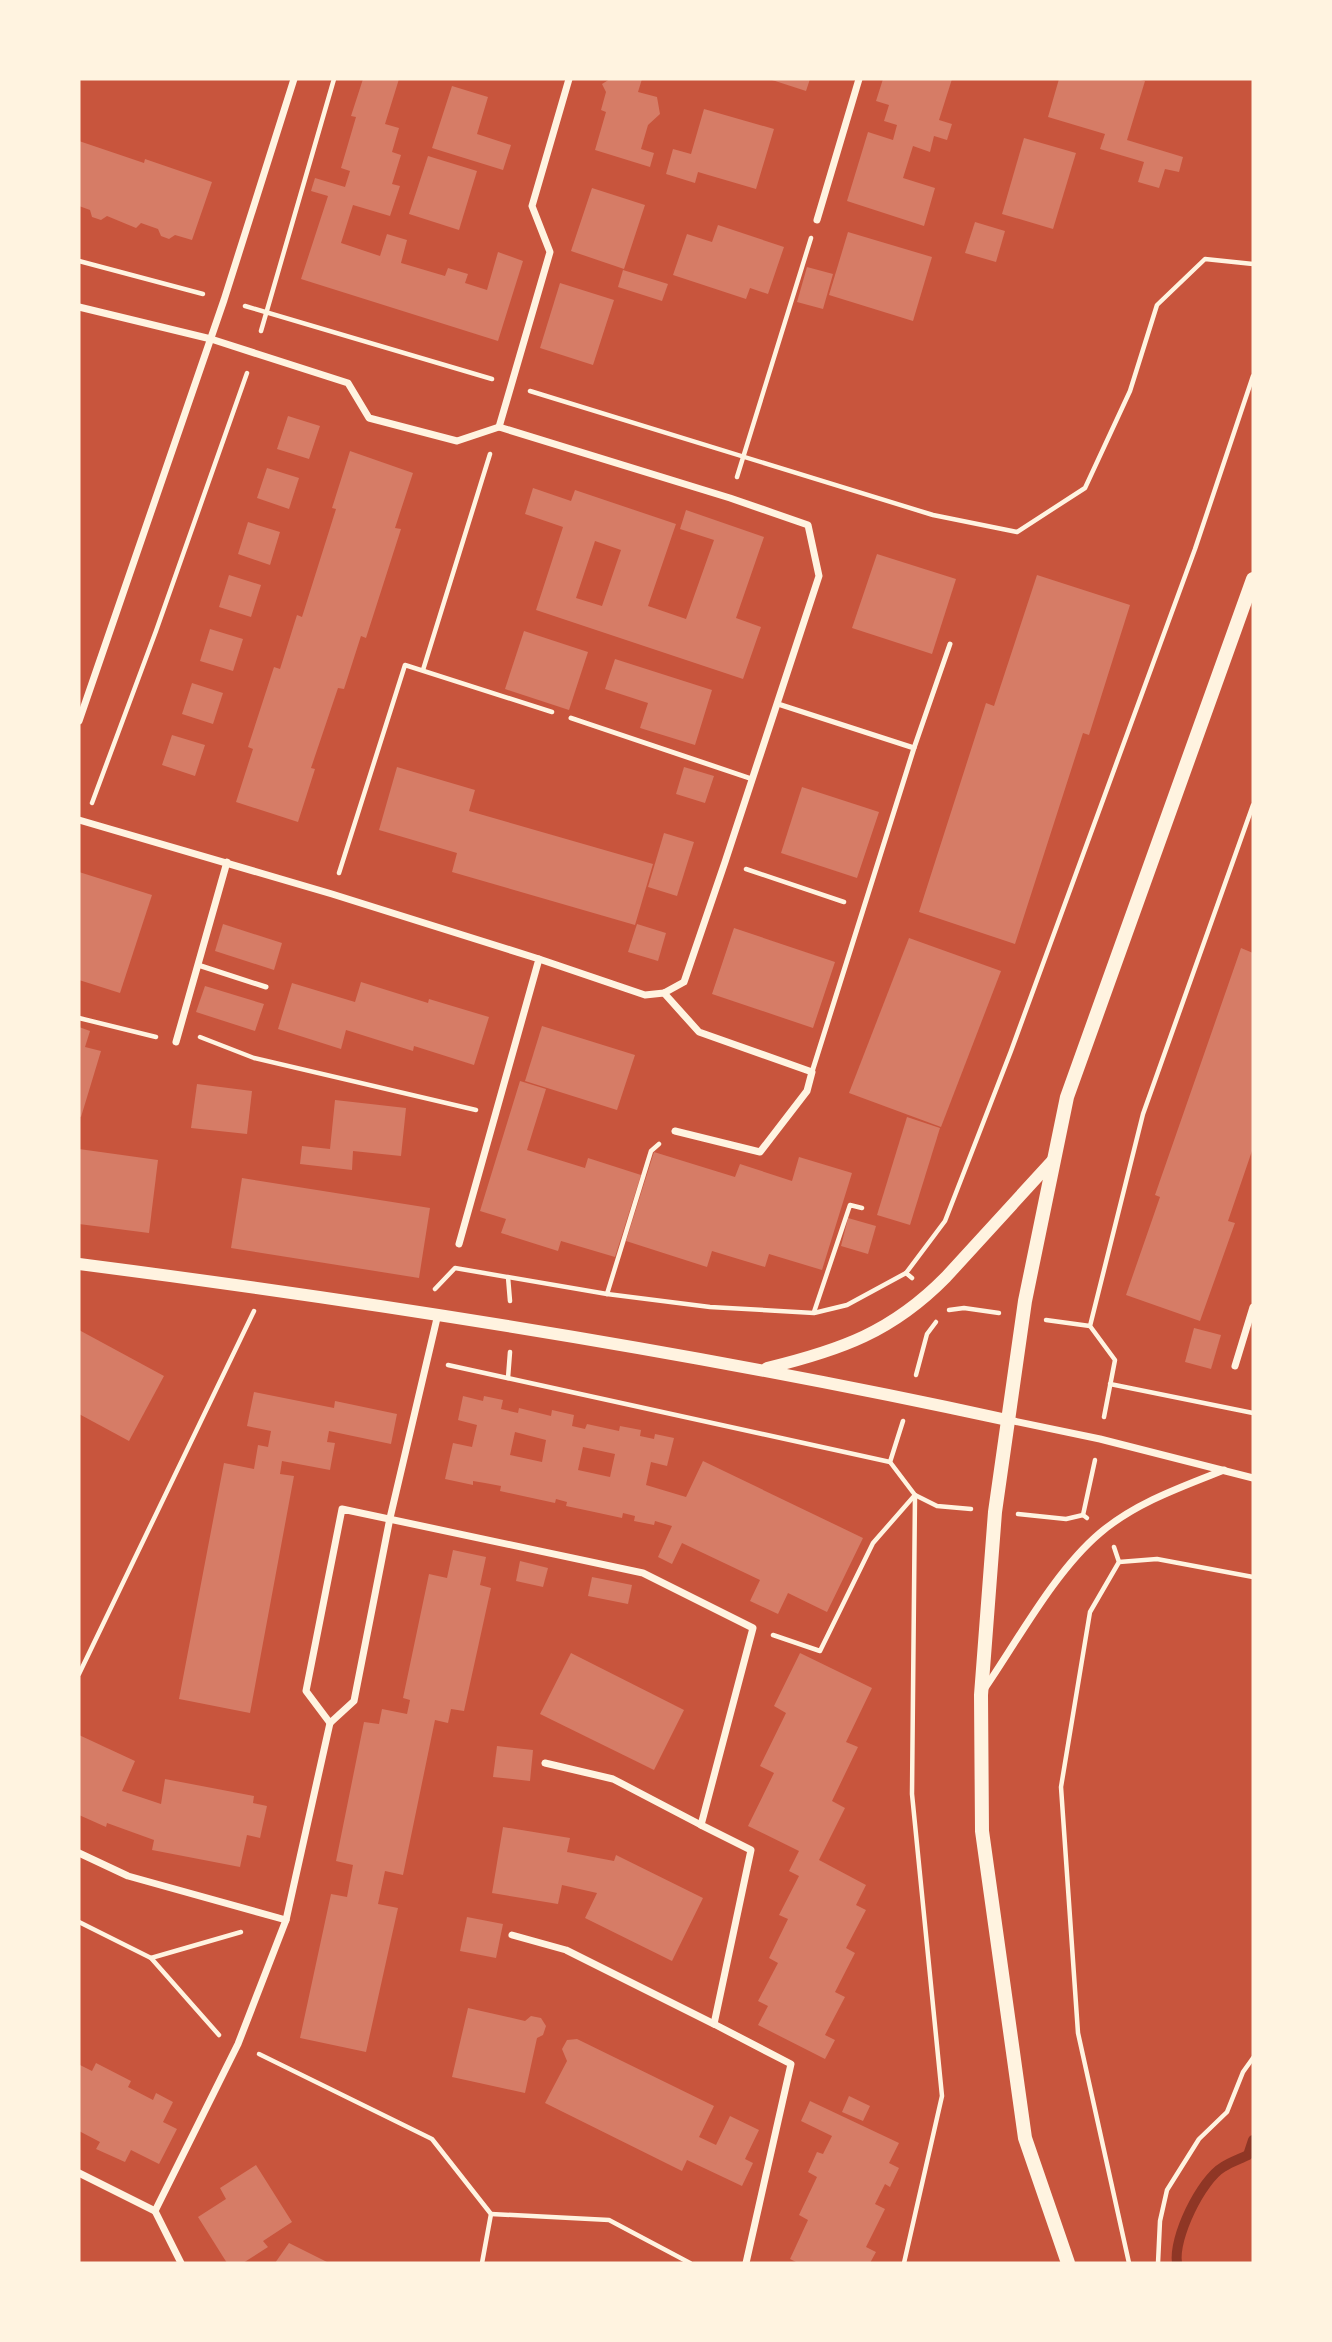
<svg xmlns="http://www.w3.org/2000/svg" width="1332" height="2342" font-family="Jost,sans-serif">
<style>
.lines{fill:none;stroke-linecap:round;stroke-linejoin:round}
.stream{stroke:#8f3625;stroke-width:10}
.building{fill:#d67c66;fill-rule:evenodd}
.path{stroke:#fff3e0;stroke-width:4.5}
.service{stroke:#fff3e0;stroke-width:5}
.minor{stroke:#fff3e0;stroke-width:7}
.tertiary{stroke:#fff3e0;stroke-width:12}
.secondary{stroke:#fff3e0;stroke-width:14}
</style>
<rect width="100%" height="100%" fill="#c8553d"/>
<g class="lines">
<path class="stream" d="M1177,2263C1173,2238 1201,2180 1223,2167C1231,2162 1240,2159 1248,2155L1253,2140"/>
</g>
<g class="building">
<path d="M363,79H399L385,124L399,128L392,152L401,155L392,184L400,186L390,216L353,205L341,243L380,256L387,234L407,240L401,263L445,276L448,268L468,274L465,283L487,290L498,252L523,261L498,341L301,279L328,196L311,191L315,178L345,187L350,171L341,168L356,117L351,116Z"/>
<path d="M610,79H642L638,92L657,97L660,114L648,125L641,149L654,153L650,167L595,150L606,112L601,110L606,92L602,84Z"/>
<path d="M769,79H810L806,91Z"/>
<path d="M883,79H952L939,120L952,124L947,140L934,136L930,152L913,146L903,178L935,188L924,226L847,201L868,132L893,140L897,125L884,121L889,105L876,101Z"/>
<path d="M1059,79H1136L1145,81L1127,140L1183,157L1179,172L1165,169L1159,188L1138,182L1144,162L1100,149L1105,134L1048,117Z"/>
<path d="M452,86L488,97L477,134L511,145L503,170L432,148Z"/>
<path d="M704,109L774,129L756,189L698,172L695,183L666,174L673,149L691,154Z"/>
<path d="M1024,138L1076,153L1053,229L1002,214Z"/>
<path d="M79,141L144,163L145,159L212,182L192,240L175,235L169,239L161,236L158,229L141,223L136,228L107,216L101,220L92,217L90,210L79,206Z"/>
<path d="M428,156L477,171L459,230L409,214Z"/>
<path d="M592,188L645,205L624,269L571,251Z"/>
<path d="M975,222L1005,231L996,262L965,253Z"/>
<path d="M718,225L784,247L768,294L750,288L746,299L673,275L687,234L712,242Z"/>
<path d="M848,232L932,257L913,321L829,295Z"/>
<path d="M807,267L833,274L823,309L797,302Z"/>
<path d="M623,270L668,284L662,301L618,287Z"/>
<path d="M560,283L614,300L593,365L540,348Z"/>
<path d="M288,416L320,426L309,459L277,449Z"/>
<path d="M350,451L413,473L395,528L401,529L375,610L366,638L361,636L344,689L338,688L311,768L315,769L298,822L236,802L253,749L248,747L274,667L280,669L297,615L302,617L336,509L332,508Z"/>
<path d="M267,468L299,478L289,509L257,498Z"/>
<path d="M533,488L571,501L575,490L676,524L648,606L686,619L714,540L680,529L686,510L764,537L736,618L761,627L743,679L536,610L563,527L525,514ZM595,541L621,550L602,606L576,598Z"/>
<path d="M248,522L280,532L270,565L238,554Z"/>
<path d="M877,554L956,579L932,654L852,628Z"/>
<path d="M229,575L261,585L251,617L219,607Z"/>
<path d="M1037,575L1130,605L1089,735L1083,733L1015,944L919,912L986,703L994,706Z"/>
<path d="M210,629L243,639L233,671L200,661Z"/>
<path d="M524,631L588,652L569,710L505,689Z"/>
<path d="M615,659L712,690L695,745L640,728L648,703L605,689Z"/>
<path d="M192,683L223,693L213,724L182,714Z"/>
<path d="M172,735L205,745L195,776L162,765Z"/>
<path d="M397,767L475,790L469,811L653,864L635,925L452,872L457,853L379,830Z"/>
<path d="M684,767L714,776L705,803L676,794Z"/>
<path d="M802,787L879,812L857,878L781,853Z"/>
<path d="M664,833L694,842L677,896L648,887Z"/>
<path d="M79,872L152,895L120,993L79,980Z"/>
<path d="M223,924L282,943L274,970L215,951Z"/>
<path d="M637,924L666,933L658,961L628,952Z"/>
<path d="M734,928L835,962L813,1028L712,994Z"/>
<path d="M909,938L1001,971L941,1127L849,1093Z"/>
<path d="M1241,948L1253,953V1148L1228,1221L1235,1223L1200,1321L1126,1295L1160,1197L1155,1195Z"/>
<path d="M361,982L428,1003L429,999L489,1017L474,1065L414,1046L413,1051L346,1030L341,1049L278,1029L292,983L355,1002Z"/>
<path d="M205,986L264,1004L255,1031L196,1012Z"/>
<path d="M542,1026L635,1055L617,1110L525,1081Z"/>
<path d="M79,1027L90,1031L85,1047L101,1051L81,1117L79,1116Z"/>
<path d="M520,1081L546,1089L527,1150L585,1168L588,1158L641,1175L615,1257L561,1241L558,1251L501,1233L506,1219L480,1211Z"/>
<path d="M197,1084L252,1091L247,1134L191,1128Z"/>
<path d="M335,1100L406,1108L401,1156L353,1151L352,1170L300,1164L302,1146L330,1149Z"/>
<path d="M907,1117L940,1128L910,1225L877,1215Z"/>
<path d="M79,1149L158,1160L149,1233L79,1224Z"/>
<path d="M654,1152L735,1177L740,1164L792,1181L799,1157L852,1173L822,1270L769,1254L765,1267L712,1251L707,1267L626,1241Z"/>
<path d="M242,1178L430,1208L419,1278L231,1248Z"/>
<path d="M848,1218L876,1226L868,1254L841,1246Z"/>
<path d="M1194,1328L1221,1335L1211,1369L1185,1362Z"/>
<path d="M79,1330L164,1376L129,1441L79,1414Z"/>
<path d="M254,1392L334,1408L335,1401L397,1414L391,1444L329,1431L327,1442L335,1443L330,1470L282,1461L280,1474L294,1476L250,1713L179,1699L224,1463L254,1469L258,1445L268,1447L271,1431L247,1426Z"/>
<path d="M463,1396L483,1401L484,1396L503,1400L501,1409L518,1413L519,1408L551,1416L552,1410L574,1415L572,1426L585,1429L587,1424L619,1431L620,1426L641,1430L640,1436L654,1439L655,1434L674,1438L667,1466L651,1462L646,1485L686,1497L703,1461L863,1538L827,1612L788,1593L778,1614L750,1601L760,1580L682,1543L672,1564L658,1557L672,1526L655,1521L654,1525L634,1521L635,1516L623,1513L622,1518L585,1510L566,1506L567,1502L556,1499L555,1503L500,1491L501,1486L485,1483L473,1481V1485L445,1479L453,1443L472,1447L477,1425L458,1420ZM515,1432L546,1440L542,1462L510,1455ZM583,1447L615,1454L610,1477L578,1470Z"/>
<path d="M453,1550L486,1557L480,1585L491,1588L464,1711L451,1709L448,1723L435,1720L403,1875L385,1871L378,1904L398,1908L366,2052L300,2038L331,1894L347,1897L353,1865L336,1861L364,1722L379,1724L382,1709L407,1714L410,1700L403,1698L429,1574L447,1578Z"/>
<path d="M520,1561L548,1568L543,1587L516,1581Z"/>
<path d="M592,1577L632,1585L628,1604L588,1596Z"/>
<path d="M571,1653L684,1710L654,1770L540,1714Z"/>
<path d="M800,1653L872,1688L846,1742L858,1747L832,1801L845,1808L819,1860L866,1885L856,1905L866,1910L846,1948L855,1953L835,1992L845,1997L825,2035L835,2040L825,2059L758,2025L768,2006L758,2001L778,1963L769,1958L788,1919L779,1915L799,1876L789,1871L799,1851L748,1826L774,1773L760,1766L786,1713L774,1706Z"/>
<path d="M79,1735L135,1761L122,1791L161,1804L165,1779L254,1796L253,1803L267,1806L260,1838L247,1835L240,1867L152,1850L154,1840L107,1823L106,1827L79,1815Z"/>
<path d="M497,1746L533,1750L530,1781L493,1777Z"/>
<path d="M503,1827L570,1838L567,1852L614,1861L616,1855L703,1898L672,1961L585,1918L597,1893L562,1885L558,1904L492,1893Z"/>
<path d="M467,1917L503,1924L496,1958L460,1951Z"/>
<path d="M468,2008L525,2021L531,2016L541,2018L546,2026L543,2035L537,2038L525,2093L452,2077Z"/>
<path d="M577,2039L714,2106L699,2137L716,2145L730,2116L759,2130L745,2159L753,2163L742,2186L687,2160L682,2171L545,2103L567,2061L562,2049L567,2040Z"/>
<path d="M96,2063L131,2081L128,2087L153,2100L156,2093L173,2102L163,2122L177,2129L159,2164L131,2150L125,2162L96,2149L100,2142L79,2131V2067L80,2065L92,2071Z"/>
<path d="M849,2096L870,2106L863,2121L842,2112Z"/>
<path d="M810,2101L899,2143L889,2163L899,2168L890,2187L885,2184L875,2204L885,2209L866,2247L876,2252L870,2263H798L790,2259L808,2220L799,2215L817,2177L808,2172L817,2152L823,2154L832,2136L801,2121Z"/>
<path d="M256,2165L292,2222L263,2241L268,2247L243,2263H227L198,2217L226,2199L220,2188Z"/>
<path d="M289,2243L329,2263H275Z"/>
</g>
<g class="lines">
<g class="path">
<path d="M79,261L203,294"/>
<path d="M245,306L492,379"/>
<path d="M261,331L334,79"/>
<path d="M530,391L933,515L1017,532L1085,488L1130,391L1157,305L1205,259L1253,264"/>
<path d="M737,477L811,238"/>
<path d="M423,670L490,454"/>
<path d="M92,803L156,631L247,373"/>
<path d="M746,869L844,902"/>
<path d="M339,873L405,665L552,712"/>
<path d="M79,1018L156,1037"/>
<path d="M200,1037L254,1058L476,1110"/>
<path d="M508,1277L510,1301"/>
<path d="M912,1278L906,1273L945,1221L1011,1051L1195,549L1253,376"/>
<path d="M435,1289L455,1268L607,1294L710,1307L814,1313L847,1305L906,1273"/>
<path d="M607,1294L651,1151L659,1144"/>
<path d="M949,1310L964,1308L999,1313"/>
<path d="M814,1312L850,1205L862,1208"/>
<path d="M1046,1320L1090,1326"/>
<path d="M448,1365L890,1462"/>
<path d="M916,1375L927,1334L936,1322"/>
<path d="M508,1378L510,1352"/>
<path d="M1110,1384L1253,1413"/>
<path d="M1104,1417L1115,1360L1090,1326L1143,1114L1253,805"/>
<path d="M903,1421L890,1462L915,1495L912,1794L942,2096L904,2263"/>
<path d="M1018,1514L1066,1519L1083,1515"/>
<path d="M1087,1518L1083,1515L1095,1460"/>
<path d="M1114,1547L1119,1562L1090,1612L1061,1787L1078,2033L1129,2263"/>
<path d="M1119,1562L1157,1559L1253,1577"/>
<path d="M773,1635L820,1651L873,1543L915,1495L937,1506L971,1509"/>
<path d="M79,1674L254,1311"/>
<path d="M79,1922L151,1958L219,2035"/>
<path d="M151,1958L241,1932"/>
<path d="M259,2054L432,2139L491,2214L482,2263"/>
<path d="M491,2214L609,2220L690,2263"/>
<path d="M1158,2263L1160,2221L1167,2190L1199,2139L1227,2112L1243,2072L1253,2058"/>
</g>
<g class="service">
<path d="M778,704L914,748"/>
<path d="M571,718L752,779"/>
<path d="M198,965L266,987"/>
<path d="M812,1072L914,748L950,644"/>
</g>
<g class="minor">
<path d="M817,220L859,79"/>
<path d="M79,307L211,339L348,383L369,418L457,441L499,427L730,498L808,525L819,576L725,862L684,982L664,993L645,995L539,959"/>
<path d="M499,427L550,252L532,206L569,79"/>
<path d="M79,721L224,300L294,79"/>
<path d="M79,820L332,894L539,959L459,1244"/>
<path d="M664,993L699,1032L812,1072L807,1091L760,1152L675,1131"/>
<path d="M176,1042L227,862"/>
<path d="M1235,1366L1253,1307"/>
<path d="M1009,1420L1100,1439L1253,1478"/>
<path d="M985,1688C1018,1640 1055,1571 1100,1533C1135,1503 1181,1487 1224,1470"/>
<path d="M330,1723L306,1691L342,1509L643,1573L753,1628L701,1825L751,1850L714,2024L791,2064L746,2263"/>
<path d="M545,1763L613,1779L701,1825"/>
<path d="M79,1853L128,1876L286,1920"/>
<path d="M512,1935L566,1950L714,2024"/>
<path d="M79,2173L155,2211"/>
<path d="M181,2263L155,2211L238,2044L286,1920L330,1723L354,1701L390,1518L438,1314"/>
</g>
<g class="tertiary">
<path d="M79,1264C390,1304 700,1353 1007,1420"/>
<path d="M767,1368C841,1350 892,1332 946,1277L1053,1160"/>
</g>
<path class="secondary" d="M1068,2263L1025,2138L982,1831L981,1695L995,1512L1025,1301L1067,1097L1253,579"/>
</g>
<rect width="1332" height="2342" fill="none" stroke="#fff3e0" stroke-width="161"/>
</svg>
